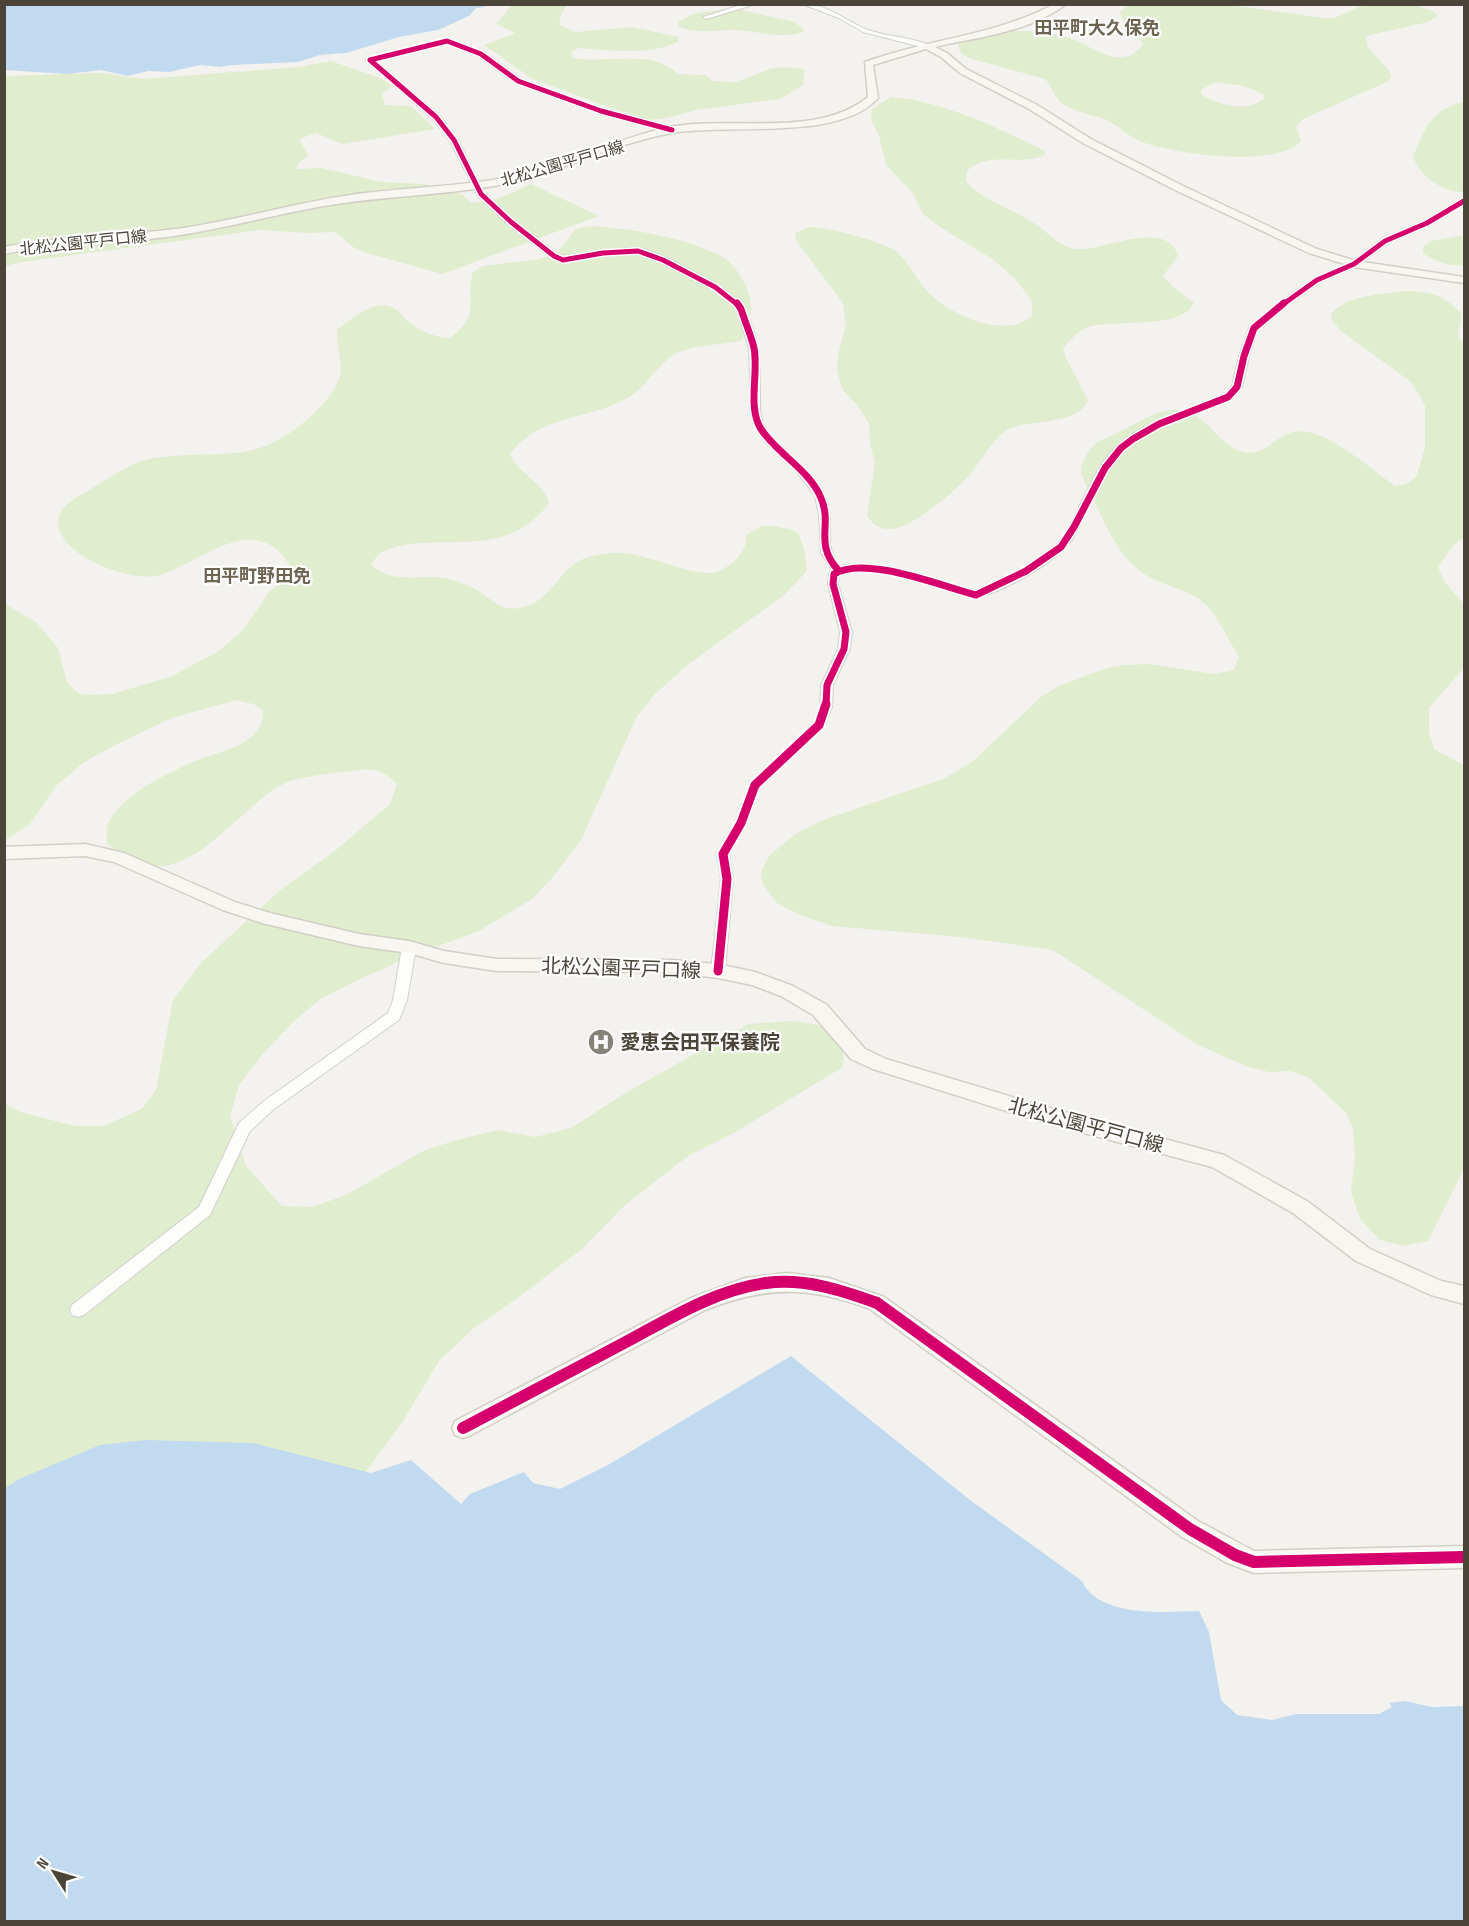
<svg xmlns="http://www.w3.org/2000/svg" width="1469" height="1926" font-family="'Sofia Sans Condensed','Noto Sans JP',sans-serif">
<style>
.green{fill:#e0edcf;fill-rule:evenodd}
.water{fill:#c1daef}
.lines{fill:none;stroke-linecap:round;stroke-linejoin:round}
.street-casing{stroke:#d2d0cb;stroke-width:2}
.secondary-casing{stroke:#d2cfc5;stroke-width:3}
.street{fill:#fdfdfc;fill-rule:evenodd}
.secondary{fill:#f7f6f1;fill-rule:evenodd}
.cycleway-far3-casing{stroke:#fff;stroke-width:8}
.cycleway-far2-casing{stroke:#fff;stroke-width:10}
.cycleway-far1-casing{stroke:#fff;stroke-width:13}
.cycleway-casing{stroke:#fff;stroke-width:16}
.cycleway-far3{stroke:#d6006c;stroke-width:5}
.cycleway-far2{stroke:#d6006c;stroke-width:7}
.cycleway-far1{stroke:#d6006c;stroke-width:9}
.cycleway{stroke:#d6006c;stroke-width:12}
.labels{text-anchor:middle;stroke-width:4.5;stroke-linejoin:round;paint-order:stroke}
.far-street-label{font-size:16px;fill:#4b4539;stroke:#fff}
.far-quarter-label{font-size:18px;font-weight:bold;fill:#6d6451;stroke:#fff}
.street-label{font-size:20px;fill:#4b4539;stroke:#fff}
.poi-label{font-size:20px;font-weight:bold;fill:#4b4539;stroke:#fff;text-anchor:start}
</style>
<rect width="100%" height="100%" fill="#f4f2ee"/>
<g class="green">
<path d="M513,4L567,5L561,15L559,25L576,32L632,27L679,37L678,42C647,56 612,50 579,48L571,52L573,58C606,64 652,48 678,74L706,75L712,81L736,82L770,69L783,67L805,69L803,85L780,99L696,110L667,118L648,120L602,105L531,78L484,45L515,33L496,24Z"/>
<path d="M1414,4L1434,12L1438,16L1428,22L1366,36L1368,47L1390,72L1391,77L1387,82L1303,119L1296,126L1301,141C1275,169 1175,154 1142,142C1129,137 1119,126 1107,120C1096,116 1067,109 1060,102C1054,96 1052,86 1045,79L968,58L961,53L957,42C980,37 1002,30 1026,31C1041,31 1058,34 1072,39C1097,48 1120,72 1143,45C1136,33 1123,25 1120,12L1129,5H1230L1324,18H1334L1363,5ZM1217,82L1244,86L1263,94L1264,98C1249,113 1217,105 1201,94L1202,89Z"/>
<path d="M733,8L794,22L804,29L803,32C783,40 757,31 736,30C717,29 698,35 679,27L678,22L692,14Z"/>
<path d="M331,61L380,78L392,86L382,94L385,105L411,106L435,129L343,144L316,133L299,139L308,155L298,164L296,169L322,168L381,182L425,184L461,194L472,203L500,198L531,184L599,216L442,274L367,253L353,247L335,232L308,233L259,230L22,262L5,266V76L102,73L143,79L298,67Z"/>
<path d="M891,97C940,100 1001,129 1045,151V155C1020,167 988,150 967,171L966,181C978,198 1013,209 1032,222C1046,230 1059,247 1076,249C1100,252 1168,217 1178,256L1163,276L1173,287L1194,303C1182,330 1114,319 1088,327C1079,330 1070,340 1063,348L1065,356L1088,400C1077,428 1021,418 1004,432C991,443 982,459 972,472C958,489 912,529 890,529C879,530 873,524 867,516L875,462L870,444L869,424L859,407L842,389L837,370L838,355L846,325L843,303L798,243L795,238L796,233C802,230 807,227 813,227C830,228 885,242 897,252C910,263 916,280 928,292C950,315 1005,340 1032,316V301L1016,280L994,260L940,227L923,214L912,192L886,165L879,136L871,119L872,109Z"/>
<path d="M1464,102V192H1462C1442,191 1419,176 1413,156C1426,127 1430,110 1464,102Z"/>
<path d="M590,226C630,228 689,238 724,258C738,267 750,289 751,305C752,316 743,328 743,340C724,345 691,345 675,354C655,366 645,390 624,400C585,420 538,416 510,454C517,473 541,480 549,502C545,510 540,514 534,519C491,558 433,531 384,551C379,553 374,560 371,564C390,585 421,574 445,578C456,580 474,587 483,594C496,603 502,611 519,608C550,603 556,574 579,561C587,556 601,554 610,553C646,550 678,574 713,573C722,572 731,564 736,559C743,551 747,546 746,535L762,526H774L793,530L799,535L804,549L807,571L784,595L690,663L656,693L637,716L581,840L552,878L532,899L479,931L419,953L362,978L319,1000L293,1022L261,1056L239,1085L230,1116L246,1166L282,1206L313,1207L348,1194L425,1150L457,1140L498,1130L535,1137L571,1128L627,1092L748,1024L793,1021L824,1026L844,1036L843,1067L734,1133L688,1156L625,1205L582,1249L515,1300L474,1328L439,1361L403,1421L343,1503L5,1504V1104L21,1112L74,1126H103L142,1109L156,1090L173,1000L202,962L279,891L336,850L390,804L397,784C378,765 369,769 343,772C322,775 295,776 276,788C224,822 174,908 107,843C107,837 106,829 108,824C121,794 169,772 198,760C219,752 250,747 261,724C263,720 263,715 263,710L253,704L236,700L172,718L113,746L83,763L57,785L30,824L5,840V604L36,622L58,648L66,680L74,690L83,695L112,694L170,677L219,651L243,630L269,592L282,582L289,564C255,509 200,563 160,575C131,584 49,553 59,516C63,503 79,496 89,490C110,478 130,462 154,458C221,448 255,468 312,415C323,405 333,394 339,379C344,364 336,346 337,330C351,319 373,299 392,307C399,310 404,319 410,323C422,332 435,337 450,338C483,313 464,304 473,272L483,266L534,260L555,255L576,229Z"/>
<path d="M1464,235V266C1448,265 1436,263 1423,253V247L1431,241Z"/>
<path d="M1406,291C1432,291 1443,295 1462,314L1458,336L1464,345V538L1454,544L1438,567L1444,581L1464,604V668L1429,708V731L1434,749L1464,765V1169L1428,1241L1403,1246L1380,1240L1360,1219L1351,1192L1355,1158L1353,1128L1346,1113L1308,1077L1290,1071L1269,1072L1248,1067L1198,1045L1053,950L960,937L832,926L800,915L777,903L762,883L761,872L769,856L794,835L823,820L943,779L972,762L1042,696L1059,686L1107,668L1124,665L1149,664L1214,674L1234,670L1239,657C1230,642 1216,614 1204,603C1190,590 1168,587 1151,578C1121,562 1110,533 1095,503C1091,494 1082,480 1081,470C1081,461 1090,448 1097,443C1103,438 1114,435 1121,431C1140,422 1162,405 1185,411C1209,417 1220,447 1243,452C1264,457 1275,436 1293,432C1324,425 1370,469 1395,486L1407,484L1416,477L1425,448V405L1411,382L1341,331L1332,321L1331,314C1347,295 1383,294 1406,291Z"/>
</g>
<g class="water">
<path d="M5,4H486V5L485,7L476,8L469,16L438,30L399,37L346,53L320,55L298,62L231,65L220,67L200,65L169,72L148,71L128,76L101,70L67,74L5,70Z"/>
<path d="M791,1356L970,1500L1082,1581C1099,1618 1165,1612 1199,1611L1209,1632L1221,1700L1237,1715L1272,1720L1296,1714H1379L1392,1707L1389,1703L1405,1701L1432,1707L1464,1706V1921H5V1488L19,1479L100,1445L146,1440L253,1443L371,1473L411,1460L461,1504L470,1494L524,1472L533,1483L560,1489L608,1465Z"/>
</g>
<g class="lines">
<defs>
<g id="street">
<path d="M744,4H756L706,19L703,17Z"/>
<path d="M802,4C829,4 845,21 868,30C888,37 914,37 933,47L929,49L863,32L839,18Z"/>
<path d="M447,39L484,52L521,79L604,109L675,128V132H672L598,113L515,83L478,56L446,43L375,61L439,115L458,140L484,193L514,220L557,254C573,261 616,246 638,248C659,251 698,274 717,285C759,309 759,349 760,392C760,404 759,417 765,428C780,452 812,468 825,497C836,520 821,546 840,566C871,558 917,575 947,584C956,586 969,593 978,590C1004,582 1050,558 1065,535C1083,505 1092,469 1118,445C1148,419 1189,410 1225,395L1232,386L1239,356L1249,328L1268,311L1314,278L1351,262L1382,239L1424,221L1461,199H1464V204L1430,225L1388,243L1357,266L1320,282L1274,315L1258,329L1249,356L1242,387L1231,399L1162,426L1124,450L1103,479L1072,540C1051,565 1007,590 976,598C947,591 863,560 839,575L838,584L852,632L850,649L833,685L832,707L825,725L760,787L747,823L729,854L733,879L725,971L718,976L711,971L721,879L717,854L735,822L751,782L814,723L820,707L821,685L838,649L840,632L828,584L829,574L832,570L821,553L819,515L815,496L796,471L758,431L751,416L749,349L737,309L732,303L712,289L660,262L637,254L603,256L563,263L551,258L508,224L478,196L450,141L433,119L366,60Z"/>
<path d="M409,942L416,947L407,1000L399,1020L274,1109L250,1131L210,1215L84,1315L78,1317L72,1315L70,1310L72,1305L199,1207L239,1123L264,1101L388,1013L393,1000L402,947Z"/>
</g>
<g id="secondary">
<path d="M1054,4H1066C1031,32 978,37 935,47L947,53L966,69L1037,105L1091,139L1181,185L1317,249L1356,261L1464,277V283L1354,267L1309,253L1173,189L1083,143L1029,109L960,73L941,57L926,49L873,65L878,98C839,142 728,123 672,133C611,144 555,175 494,186C442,195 389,196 336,204C279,213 224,229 167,237C113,244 58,243 4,254V247L26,243C79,236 132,235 184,228C242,219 299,202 357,194C409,187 463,187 514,176C568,164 617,138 670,127C731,115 817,139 868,97L865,62C927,39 995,36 1054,4Z"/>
<path d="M85,844L124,853L235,902L270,913L359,934L409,941L444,951L497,959L672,960L718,964L755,972L793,986L827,1005L865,1049L886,1059L1035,1104L1224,1155L1307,1201L1370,1249L1441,1281L1464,1286V1304L1431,1295L1356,1261L1293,1213L1212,1167L1035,1120L873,1069L851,1059L813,1015L781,996L752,985L718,978L672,972L497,971L444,963L409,953L359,946L262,923L223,910L114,862L85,856L4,859V847Z"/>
<path d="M787,1273L829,1278L884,1297L1198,1521L1254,1551L1464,1546V1568L1254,1573L1227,1563L1182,1537L870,1309C809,1286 766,1286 705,1310L471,1435L463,1438L455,1435L452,1428L455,1421L691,1298L745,1278Z"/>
</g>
</defs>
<use href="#street" class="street-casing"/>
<use href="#secondary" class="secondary-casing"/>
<use href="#street" class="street"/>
<use href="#secondary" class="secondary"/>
<defs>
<g id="cycleway-far3">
<path d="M672,130L601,111L518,81L481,54L447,41L370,60L436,117L454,140L481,194L511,222L554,256L563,260L603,253L638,251L663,260L715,287L738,305"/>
<path d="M1282,305L1317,280L1354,264L1385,241L1427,223L1464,201"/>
</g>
<g id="cycleway-far2">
<path d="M737,303L741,309C745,322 751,335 754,348C759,373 747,407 761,429C778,455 809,469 821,498C833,526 813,543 839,571"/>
<path d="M826,705L827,685L844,649L846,632L833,584L834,574C865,555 941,586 976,595L1026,571L1061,547L1074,527L1105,468L1121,448L1133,439L1159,424L1228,397L1237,387L1244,356L1254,328L1284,303"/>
</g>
<path id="cycleway-far1" d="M718,971L727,879L723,854L741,823L755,785L819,725L826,704"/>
<path id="cycleway" d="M463,1428C517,1400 570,1371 624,1343C669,1319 715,1290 766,1283C805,1278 841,1290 877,1303L1190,1529L1235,1555L1254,1562L1464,1557"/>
</defs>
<use href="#cycleway-far3" class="cycleway-far3-casing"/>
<use href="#cycleway-far2" class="cycleway-far2-casing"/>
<use href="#cycleway-far1" class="cycleway-far1-casing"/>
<use href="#cycleway" class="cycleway-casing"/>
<use href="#cycleway-far3" class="cycleway-far3"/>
<use href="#cycleway-far2" class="cycleway-far2"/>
<use href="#cycleway-far1" class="cycleway-far1"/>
<use href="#cycleway" class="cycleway"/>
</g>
<defs>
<symbol id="hospital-disc" viewBox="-11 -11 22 22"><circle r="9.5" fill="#868278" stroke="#fff"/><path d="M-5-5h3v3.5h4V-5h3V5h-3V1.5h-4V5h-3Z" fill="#fff"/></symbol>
</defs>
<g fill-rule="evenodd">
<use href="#hospital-disc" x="586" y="1027" width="30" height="30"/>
</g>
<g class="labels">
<g class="far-street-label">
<text transform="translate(562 163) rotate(-16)" y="6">北松公園平戸口線</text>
<text transform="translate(83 242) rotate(-6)" y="6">北松公園平戸口線</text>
</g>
<g class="far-quarter-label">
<text x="1097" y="34">田平町大久保免</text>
<text x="257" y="582">田平町野田免</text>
</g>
<g class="street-label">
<text transform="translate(621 968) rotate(2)" y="7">北松公園平戸口線</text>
<text transform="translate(1086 1125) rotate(15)" y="7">北松公園平戸口線</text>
</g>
<g class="poi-label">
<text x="620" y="1049">愛恵会田平保養院</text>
</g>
</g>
<rect width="1469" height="1926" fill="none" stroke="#4b4539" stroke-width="12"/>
<g transform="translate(54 1872) rotate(307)" stroke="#ffffff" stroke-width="4.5" paint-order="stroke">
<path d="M0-4.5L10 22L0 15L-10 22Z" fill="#4b4539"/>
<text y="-9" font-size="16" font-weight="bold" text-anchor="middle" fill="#4b4539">N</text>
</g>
</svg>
